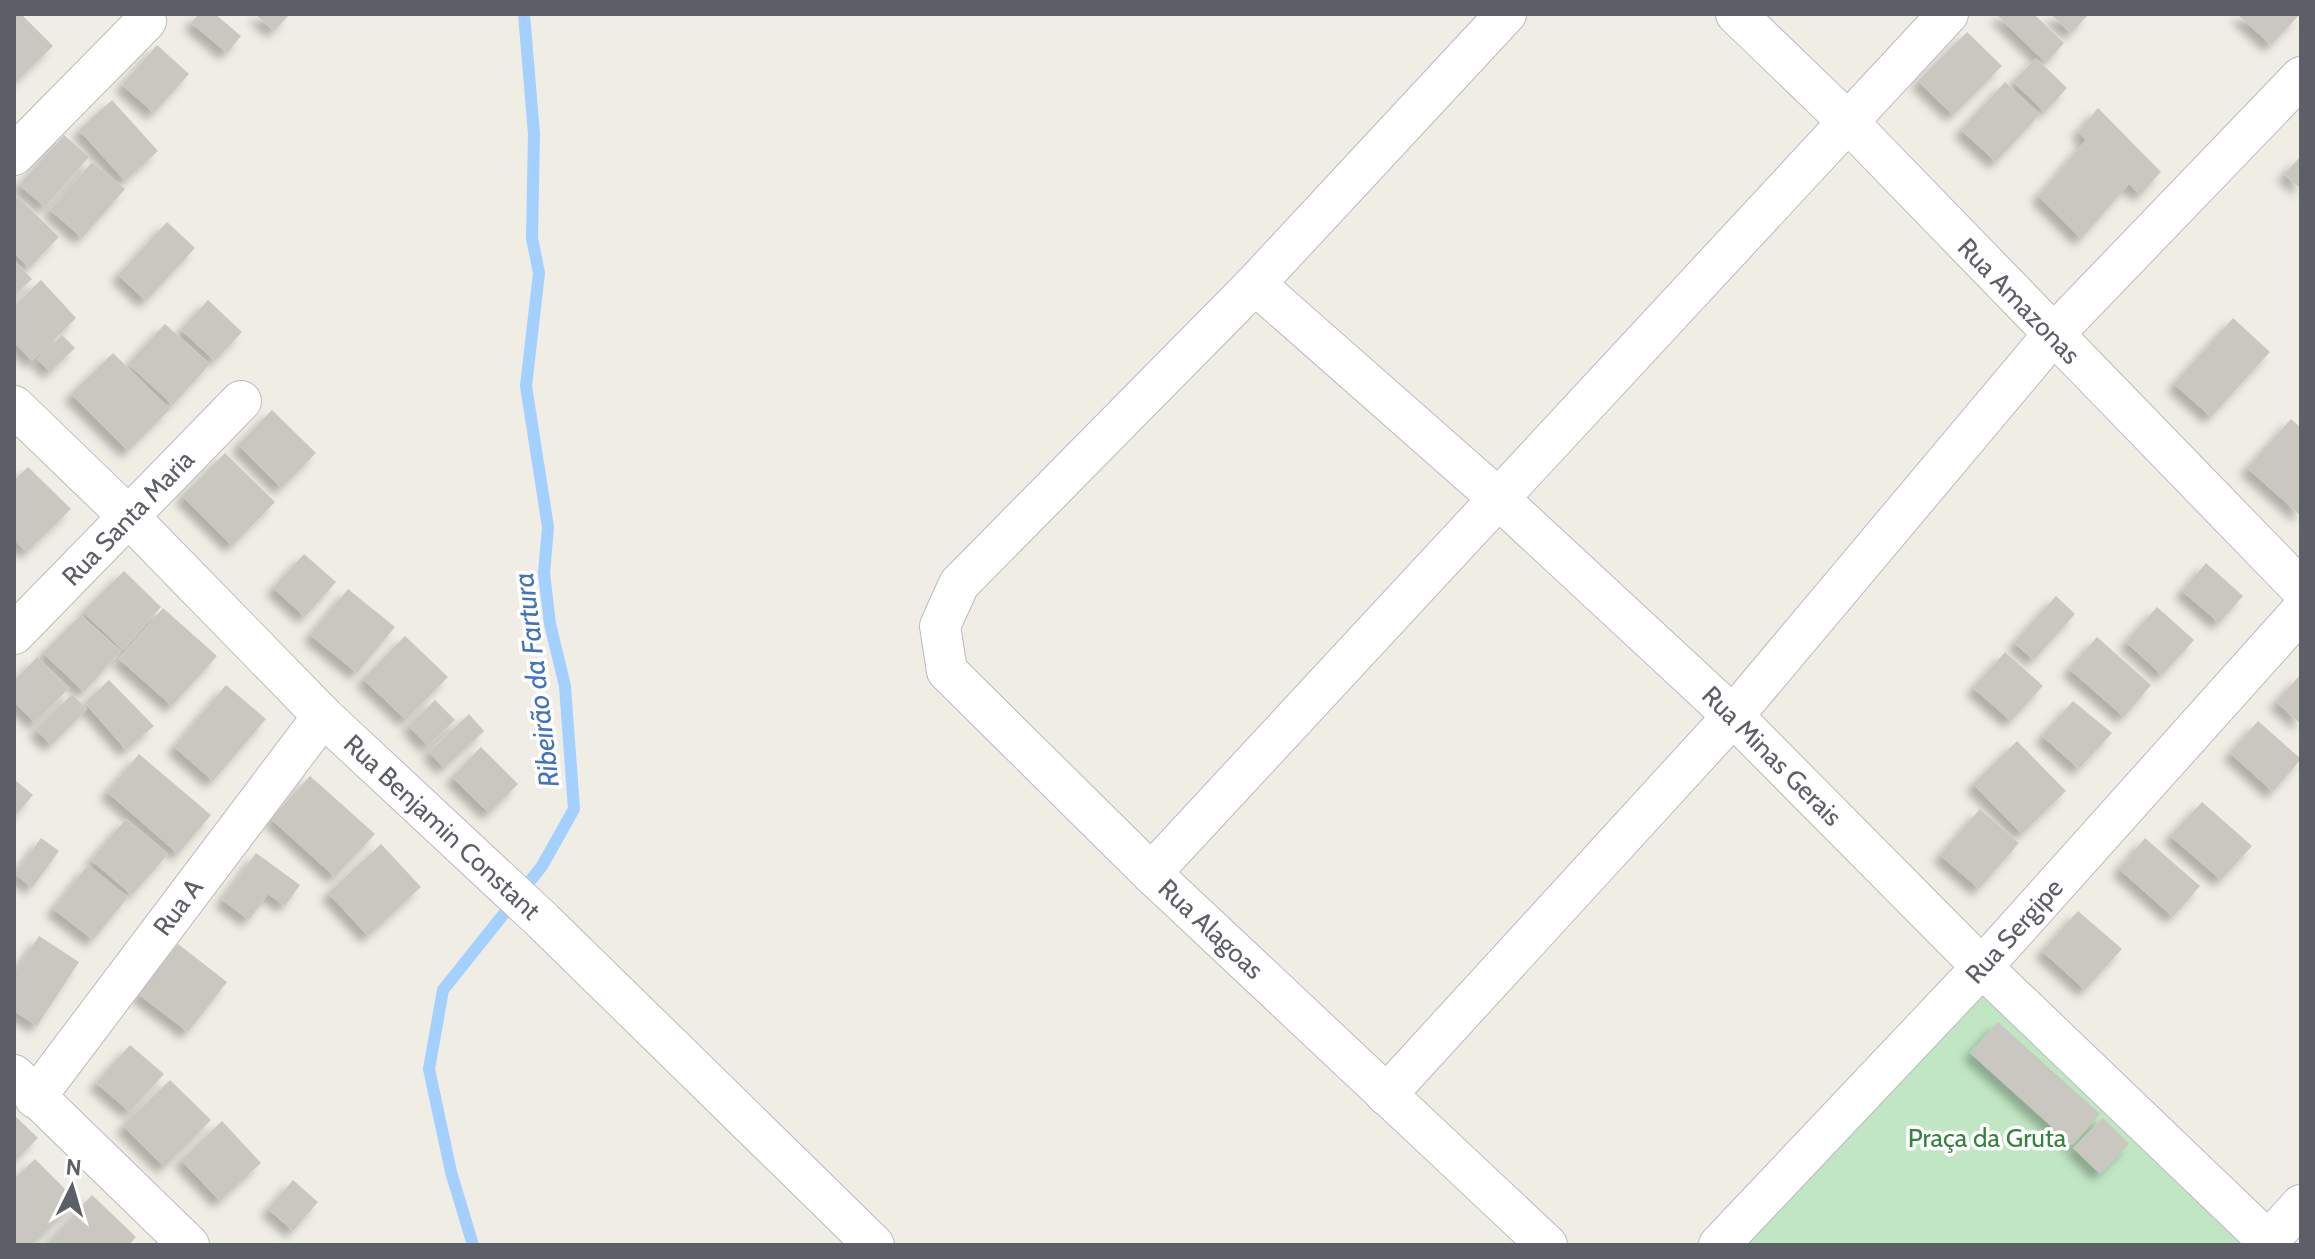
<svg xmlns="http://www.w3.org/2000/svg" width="2315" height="1259" font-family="Cabin,sans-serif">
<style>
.green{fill:#c0e6c3}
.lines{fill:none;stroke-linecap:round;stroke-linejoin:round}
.stream{stroke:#a3d0ff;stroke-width:12}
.building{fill:#cac7c1;filter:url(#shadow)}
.minor-casing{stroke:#b9bbc0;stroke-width:42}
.minor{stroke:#fff;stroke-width:40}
.labels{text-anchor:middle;stroke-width:7;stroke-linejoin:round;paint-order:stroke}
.street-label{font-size:26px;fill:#5c5f65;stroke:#fff}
.park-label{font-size:26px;fill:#34833f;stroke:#fff}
.water-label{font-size:28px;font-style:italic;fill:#4274bb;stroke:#fff}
</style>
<defs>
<filter id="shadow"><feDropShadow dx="-7" dy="7" stdDeviation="4" flood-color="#0004"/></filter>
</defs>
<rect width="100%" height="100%" fill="#efede4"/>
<path class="green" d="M1984,988L2247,1236L2239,1245H1737Z"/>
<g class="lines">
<path class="stream" d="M473,1245L451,1172L429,1069L443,990L542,866L574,809L565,686L550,624L544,573L548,527L526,386L539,273L532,238L534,134L524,14"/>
</g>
<g class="building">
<path d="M14,14H21L53,46L16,82Z"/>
<path d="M199,14H215L241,36L227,53L191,23Z"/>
<path d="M255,14H290L274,31Z"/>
<path d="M1996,14H2034L2064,43L2046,63Z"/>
<path d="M2050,14H2089L2071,33Z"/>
<path d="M2237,14H2300L2271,45Z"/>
<path d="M1967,32L2002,66L1953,115L1918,81Z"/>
<path d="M157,45L189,74L154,113L122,85Z"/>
<path d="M2036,58L2067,88L2045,112L2013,82Z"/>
<path d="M2005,82L2040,114L1996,162L1961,130Z"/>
<path d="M112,100L158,151L125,181L79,130Z"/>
<path d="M2098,108L2161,172L2140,195L2129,184L2081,239L2038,196L2086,140L2078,132Z"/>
<path d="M64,135L89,157L45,207L19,185Z"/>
<path d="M2301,156V189L2284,174Z"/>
<path d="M92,162L125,189L82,238L50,210Z"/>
<path d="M18,197L59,237L29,268L14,253V201Z"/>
<path d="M167,222L195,248L146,301L118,275Z"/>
<path d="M14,260L32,279L14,296Z"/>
<path d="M41,280L76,318L32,361L14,342V306Z"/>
<path d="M208,300L242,332L215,361L181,330Z"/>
<path d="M2233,318L2270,352L2211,417L2174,384Z"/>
<path d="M165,324L210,364L173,405L128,364Z"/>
<path d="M62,335L75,348L50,372L37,359Z"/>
<path d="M113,353L170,409L128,451L71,394Z"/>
<path d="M272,410L316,453L281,488L238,445Z"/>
<path d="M2291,419L2301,428V516L2247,468Z"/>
<path d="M225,453L275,502L232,546L182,496Z"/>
<path d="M28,467L71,509L27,552L14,540V480Z"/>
<path d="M304,554L336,582L305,617L273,588Z"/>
<path d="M2206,563L2243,596L2219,623L2182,591Z"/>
<path d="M124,571L161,607L123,650L83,612Z"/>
<path d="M348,589L395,627L357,673L310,635Z"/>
<path d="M2056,596L2075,614L2034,660L2014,643Z"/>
<path d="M2157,607L2194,640L2162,675L2126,642Z"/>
<path d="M163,608L217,656L172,706L119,659Z"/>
<path d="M81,615L121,651L84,692L43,653Z"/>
<path d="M405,636L448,677L406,720L363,679Z"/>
<path d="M2097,637L2151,685L2124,717L2069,669Z"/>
<path d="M2005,652L2043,686L2011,721L1973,688Z"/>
<path d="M37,657L69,688L35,723L14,702V681Z"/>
<path d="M2301,674V724L2276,702Z"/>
<path d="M109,680L154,726L126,750L85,703Z"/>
<path d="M226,685L266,719L213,781L174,747Z"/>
<path d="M72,694L87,709L51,745L36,730Z"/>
<path d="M435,700L455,720L428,746L409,726Z"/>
<path d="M2073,701L2112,733L2079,769L2042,736Z"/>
<path d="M469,714L484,731L444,768L429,752Z"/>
<path d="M2258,721L2301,759L2273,792L2230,753Z"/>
<path d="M2017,741L2066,791L2022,834L1973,784Z"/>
<path d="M481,747L518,784L489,813L452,777Z"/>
<path d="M139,754L211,815L178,854L107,792Z"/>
<path d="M310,776L375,834L335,877L271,819Z"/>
<path d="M14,779L33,795L14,817Z"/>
<path d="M2202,802L2252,846L2221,880L2170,836Z"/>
<path d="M1980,809L2019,843L1979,889L1940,855Z"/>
<path d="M126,819L168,854L132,895L91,860Z"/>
<path d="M41,838L59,851L32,888L15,874Z"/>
<path d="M2145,838L2200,886L2173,917L2119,869Z"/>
<path d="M381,844L421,887L368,936L328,893Z"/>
<path d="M256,853L300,885L285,906L268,894L249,920L222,900Z"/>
<path d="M88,865L128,897L93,940L53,909Z"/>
<path d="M2078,911L2122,949L2085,990L2042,951Z"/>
<path d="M39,936L79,962L37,1026L14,1011V974Z"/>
<path d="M178,944L227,982L188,1032L138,994Z"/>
<path d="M1998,1022L2100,1114L2072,1145L1970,1053Z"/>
<path d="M130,1045L164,1074L130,1112L96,1083Z"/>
<path d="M170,1080L211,1120L164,1167L123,1126Z"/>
<path d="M14,1115L38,1138L14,1162Z"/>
<path d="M2103,1118L2129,1144L2100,1174L2073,1148Z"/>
<path d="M222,1121L261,1163L220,1201L181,1160Z"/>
<path d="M35,1159L77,1201L33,1245H14V1179Z"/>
<path d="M293,1180L318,1202L293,1231L268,1209Z"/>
<path d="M92,1195L136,1237L129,1245H46Z"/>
</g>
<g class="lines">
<defs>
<g id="minor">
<path d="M1506,14L1255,284L959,584L940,626L947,671L1151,873L1547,1245"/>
<path d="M1736,14L1848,122L2301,589"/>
<path d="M14,155L146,21"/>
<path d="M1255,284L1499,499L1733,716L1982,967L2272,1245"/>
<path d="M14,406L130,518L323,716L543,921L874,1245"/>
<path d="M14,634L241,401"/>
<path d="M1151,873L1948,14"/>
<path d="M14,1075L189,1245"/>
<path d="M1386,1095L1733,716L2052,336L2301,77"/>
<path d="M35,1098L323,716"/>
<path d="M1719,1245L1982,967L2301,611"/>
<path d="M2265,1245L2301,1205"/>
</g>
</defs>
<use href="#minor" class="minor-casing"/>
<use href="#minor" class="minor"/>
</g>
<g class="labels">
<g class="street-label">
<text transform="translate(2019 301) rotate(46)" y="9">Rua Amazonas</text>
<text transform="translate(128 518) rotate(-46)" y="9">Rua Santa Maria</text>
<text transform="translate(1772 756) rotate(45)" y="9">Rua Minas Gerais</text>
<text transform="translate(442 827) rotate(43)" y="9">Rua Benjamin Constant</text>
<text transform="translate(178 907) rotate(-53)" y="9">Rua A</text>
<text transform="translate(1211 929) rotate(43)" y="9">Rua Alagoas</text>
<text transform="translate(2014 931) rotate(-48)" y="9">Rua Sergipe</text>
</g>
<g class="park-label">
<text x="1987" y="1147">Praça da Gruta</text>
</g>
<g class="water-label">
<text transform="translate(536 680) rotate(-97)" y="10">Ribeirão da Fartura</text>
</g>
</g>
<rect width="2315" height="1259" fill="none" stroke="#5c5f65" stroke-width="32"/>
<g transform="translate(72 1187) rotate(5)" stroke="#ffffff" stroke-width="6" paint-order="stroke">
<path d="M0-6L14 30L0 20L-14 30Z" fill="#5c5f65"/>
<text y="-12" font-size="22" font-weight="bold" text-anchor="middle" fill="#5c5f65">N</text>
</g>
</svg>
